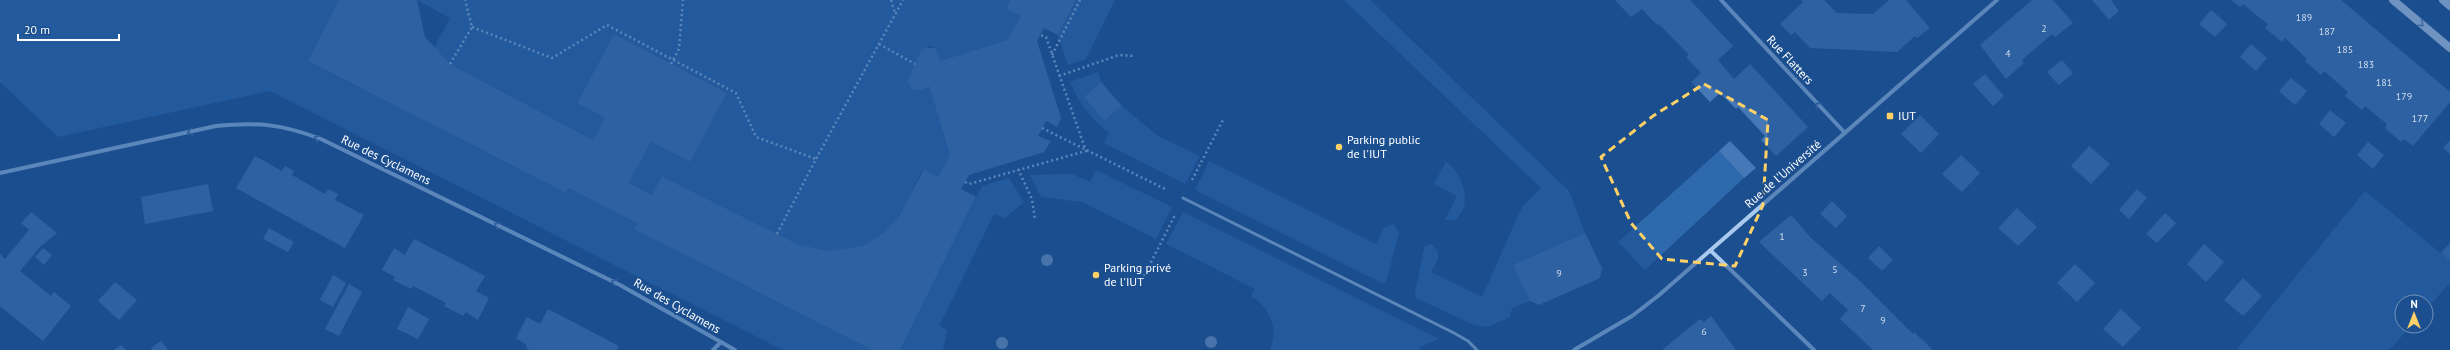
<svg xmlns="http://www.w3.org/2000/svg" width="2450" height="350" font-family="'PT Sans',sans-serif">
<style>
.green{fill:#2e69ad}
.building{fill:#4478b7}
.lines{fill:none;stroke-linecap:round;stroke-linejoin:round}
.path{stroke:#a9c9ee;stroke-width:2.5;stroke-dasharray:2 3;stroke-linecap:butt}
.lane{stroke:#a9c9ee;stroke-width:3}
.street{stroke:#a9c9ee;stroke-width:4}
.secondary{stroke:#d6e6fa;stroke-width:8}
.tree{fill:#7ea0ca}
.oneway{stroke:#668bba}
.oneway2{stroke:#4674ac}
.marked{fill:none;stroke:#ffd166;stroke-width:3;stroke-dasharray:8 5;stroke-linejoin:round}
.poi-dot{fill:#ffd166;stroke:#1b4f8f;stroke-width:1.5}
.labels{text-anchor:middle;stroke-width:4;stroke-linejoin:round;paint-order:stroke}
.number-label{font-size:10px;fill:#d0dded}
.street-label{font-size:12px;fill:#fff;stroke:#1b4f8f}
.poi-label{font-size:12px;fill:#fff;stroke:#1b4f8f;text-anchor:start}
</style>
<rect width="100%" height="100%" fill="#1b4f8f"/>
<g class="green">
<path d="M0,0H339L308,61L566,193L569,188L638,224L635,229L872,350H783L270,91L58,137L0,82Z"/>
<path d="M417,0H1010L1006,9L1021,16L1007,40L940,61L936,48L930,46L920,52L907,82L913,90L921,91L929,86L950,155L938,177L923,169L898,218L882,234L863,246L829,251L797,244L663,176L652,195L629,183L651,142L690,162L727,93L614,34L577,103L605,118L593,140L450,64L434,48L450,18Z"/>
<path d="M1076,0H1115L1086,59L1068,65L1058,35Z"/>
<path d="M1344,0H1370L1569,191L1585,233L1514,265L1530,301L1512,308L1510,317L1487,327L1474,325L1416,298L1415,293L1424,249L1425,246L1432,244L1438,251V259L1431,272L1482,297L1522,207L1541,188Z"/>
<path d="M1098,72L1101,82L1084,97L1104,121L1122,106L1158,136L1200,156L1185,184L1104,143L1109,133C1090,118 1079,103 1070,82Z"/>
<path d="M1719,151L1744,178L1645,270L1618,242Z"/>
<path d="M1209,161L1376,244L1384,228L1394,224L1399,233L1386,282L1382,283L1195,190Z"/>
<path d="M1446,162C1463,174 1474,204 1455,220H1445L1457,196L1434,184Z"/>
<path d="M1096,170L1172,207L1156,239L1082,202L1041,197L1030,175L1072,174L1090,182Z"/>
<path d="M1009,178L1024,202L1005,218L994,214L939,326L947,330L943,350H900L982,186Z"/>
<path d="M2365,191L2450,261V283L2426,309V302H2402V326H2411L2389,350H2239L2238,348Z"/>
<path d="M1183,212L1439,339L1420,347V350H1270C1279,329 1270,307 1251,296L1255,289L1166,244Z"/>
</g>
<g class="building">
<path d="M339,0H417L425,37L450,64L593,140L605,118L577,103L614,34L727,93L690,162L651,142L629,183L652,195L662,176L797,244L829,251L863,246L882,234L898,218L924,169L938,177L950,155L929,86L921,91L913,90L907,82L920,52L925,48H936L940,61L1007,40L1021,16L1006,9L1010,0H1076L1058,35L1044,28L1037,41L1061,118L1057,127L1046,121L1038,136L1051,141L1044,152L969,175L961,189L976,197L900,350H872L634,229L638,224L569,188L566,193L308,61Z"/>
<path d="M1615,0H1690L1733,46L1718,60L1734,79L1750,64L1808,127L1776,156L1761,140L1765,136L1738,107L1736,109L1720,93L1710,102L1691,82L1701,73L1686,57L1689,55L1659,24L1657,25L1642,9L1631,17Z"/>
<path d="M1801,0H1824L1837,13L1873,14L1889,0H1906L1930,28L1917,38L1915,36L1897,52L1810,48L1795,32L1791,35L1780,24L1803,2Z"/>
<path d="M2032,0H2053L2073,23L2055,37L2052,34L2022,60L2024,63L2006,79L1980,45Z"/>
<path d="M2092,0H2111L2119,11L2109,20Z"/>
<path d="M2231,0H2341L2450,92V102L2413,146L2404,139L2401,142L2385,128L2387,124L2365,106L2362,110L2345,96L2348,92L2324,71L2321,75L2305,61L2307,59L2285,38L2282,42L2265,28L2268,24L2256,15L2243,4L2240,7Z"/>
<path d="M2211,10L2227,24L2215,37L2199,24Z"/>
<path d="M2251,44L2267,58L2256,71L2240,57Z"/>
<path d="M2062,60L2073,73L2059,85L2047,72Z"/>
<path d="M1985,74L2004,96L1993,106L1973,84Z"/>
<path d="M2291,78L2307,91L2295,105L2279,91Z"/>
<path d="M1101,82L1122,106L1104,121L1084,97Z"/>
<path d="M2330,110L2346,123L2334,137L2319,124Z"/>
<path d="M1920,115L1939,134L1921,153L1901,134Z"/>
<path d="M2450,140V154L2443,148Z"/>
<path d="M1730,141L1756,168L1744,178L1719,151Z"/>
<path d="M2368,142L2384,155L2373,169L2357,155Z"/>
<path d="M2089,146L2110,164L2091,184L2071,166Z"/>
<path d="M1961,155L1980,173L1962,192L1942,174Z"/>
<path d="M255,156L282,171L285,166L294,171L292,175L325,194L328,189L338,194L335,200L364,215L345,248L236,188Z"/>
<path d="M208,184L213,211L145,224L141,197Z"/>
<path d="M2137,189L2147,198L2129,219L2119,210Z"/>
<path d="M1832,201L1847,216L1836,228L1820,214Z"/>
<path d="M2017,208L2037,227L2018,246L1998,228Z"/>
<path d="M31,212L57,233L40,247L20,271L51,296L54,292L71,306L43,341L0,306V254L5,259L29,230L21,223Z"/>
<path d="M2165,213L2176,223L2157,243L2146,234Z"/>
<path d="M1791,215L1811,238L1860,281L1913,334L1914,332L1933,350H1873L1840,319L1848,310L1830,293L1822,301L1759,242Z"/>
<path d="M269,228L294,242L288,252L263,239Z"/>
<path d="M1585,233L1602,268L1600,278L1539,305L1530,301L1513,265Z"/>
<path d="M414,239L485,276L476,291L489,298L478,320L466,312L463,316L444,306L446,303L413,286L411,289L393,280L395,277L382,270L394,248L405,255Z"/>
<path d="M2450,243V261L2441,253Z"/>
<path d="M2204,244L2224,262L2206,282L2187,264Z"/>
<path d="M1879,246L1893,260L1882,271L1868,258Z"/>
<path d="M43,248L52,255L44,265L35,257Z"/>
<path d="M2075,264L2095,283L2077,302L2057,283Z"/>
<path d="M333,275L346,283L333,307L320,300Z"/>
<path d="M2243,278L2262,296L2243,316L2224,300Z"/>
<path d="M115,282L137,300L119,320L98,301Z"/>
<path d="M349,284L362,292L339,336L325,329Z"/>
<path d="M408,307L429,319L418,339L397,329Z"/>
<path d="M548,309L619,346L617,350H530L526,348L527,345L516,338L527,317L540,324Z"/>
<path d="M2121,309L2141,328L2123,347L2103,329Z"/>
<path d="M1711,316L1736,350H1662L1700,319L1704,322Z"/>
<path d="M161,341L168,350H152L151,348Z"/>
<path d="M121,345L126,350H114Z"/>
</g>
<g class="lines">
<g class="path">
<path d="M891,0L895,13"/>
<path d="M472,27L552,58L607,25L736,93L756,137L816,159"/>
<path d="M879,44L915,64"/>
<path d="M1052,55L1080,0"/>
<path d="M450,64L472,27L465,0"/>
<path d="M671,64L679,49L683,0"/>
<path d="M1059,76L1119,55L1135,56"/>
<path d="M1042,128L1167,190"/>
<path d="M1018,169L1032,199L1035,220"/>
<path d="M1192,180L1223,120"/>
<path d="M965,182L969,184L1086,151L1046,37L1040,35"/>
<path d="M777,234L816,159L903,0"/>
<path d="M1144,276L1175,215"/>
</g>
<path class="lane" d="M1183,198L1454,333L1468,341L1477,350"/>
<g class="street">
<path d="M1721,0L1845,133"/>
<path d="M0,173L216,126C258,122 281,124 321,139L620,285L735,350"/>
<path d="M1711,251L1814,350"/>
<path d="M713,350L721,342"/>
<path d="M1574,350L1632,316L1658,296L1997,0"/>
</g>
<g class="secondary">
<path d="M2393,0L2450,48"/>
<path d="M2443,0L2450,6"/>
</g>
</g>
<g class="tree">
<circle cx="1047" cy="260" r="6"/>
<circle cx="1211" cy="342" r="6"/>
<circle cx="1002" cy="343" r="6"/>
</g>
<defs><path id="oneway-chevron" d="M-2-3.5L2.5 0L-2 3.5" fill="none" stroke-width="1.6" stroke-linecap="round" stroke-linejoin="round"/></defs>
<use class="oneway" href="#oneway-chevron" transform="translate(2421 24) rotate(40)"/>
<g class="oneway2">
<use href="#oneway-chevron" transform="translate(1818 105) rotate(-133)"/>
<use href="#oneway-chevron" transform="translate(190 132) rotate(168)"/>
<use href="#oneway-chevron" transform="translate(317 138) rotate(-158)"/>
<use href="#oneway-chevron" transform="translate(497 225) rotate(-154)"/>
<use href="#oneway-chevron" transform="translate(614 282) rotate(-154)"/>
</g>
<path d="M0 0H2450V350H0ZM1704,84L1768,120L1763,205L1735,266L1662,259L1631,223L1601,157L1653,116Z" fill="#1b4f8f" fill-opacity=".55" fill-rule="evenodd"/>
<path class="marked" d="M1704,84L1768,120L1763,205L1735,266L1662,259L1631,223L1601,157L1653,116Z"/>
<g class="poi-dot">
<rect x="1886" y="112" width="8" height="8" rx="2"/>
<circle cx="1339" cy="147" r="4"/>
<circle cx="1096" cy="275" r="4"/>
</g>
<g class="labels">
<g class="number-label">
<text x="2304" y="21">189</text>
<text x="2044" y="32">2</text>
<text x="2327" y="35">187</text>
<text x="2345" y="53">185</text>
<text x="2008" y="57">4</text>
<text x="2366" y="68">183</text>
<text x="2384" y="86">181</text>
<text x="2404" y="100">179</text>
<text x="2420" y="122">177</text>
<text x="1782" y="240">1</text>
<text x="1835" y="273">5</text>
<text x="1805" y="276">3</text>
<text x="1559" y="277">9</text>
<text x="1863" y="312">7</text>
<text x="1883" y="324">9</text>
<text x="1704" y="335">6</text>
</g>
<g class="street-label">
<text transform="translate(1790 60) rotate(47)" y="4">Rue Flatters</text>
<text transform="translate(386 160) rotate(26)" y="4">Rue des Cyclamens</text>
<text transform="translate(1783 174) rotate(-41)" y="4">Rue de l'Université</text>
<text transform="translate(677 306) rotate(30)" y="4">Rue des Cyclamens</text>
</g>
<g class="poi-label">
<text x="1898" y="120">IUT</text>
<text x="1347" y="144">Parking public<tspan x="1347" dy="14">de l'IUT</tspan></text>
<text x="1104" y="272">Parking privé<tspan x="1104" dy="14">de l'IUT</tspan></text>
</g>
</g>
<g transform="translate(2414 314)"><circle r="19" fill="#1b4f8f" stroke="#7695bc"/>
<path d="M0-3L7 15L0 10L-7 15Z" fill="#ffd166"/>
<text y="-6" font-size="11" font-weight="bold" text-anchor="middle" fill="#ffffff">N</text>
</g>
<path d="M18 34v6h101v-6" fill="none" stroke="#ffffff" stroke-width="2"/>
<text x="24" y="34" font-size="12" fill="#ffffff" stroke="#1b4f8f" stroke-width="3" paint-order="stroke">20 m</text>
</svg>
